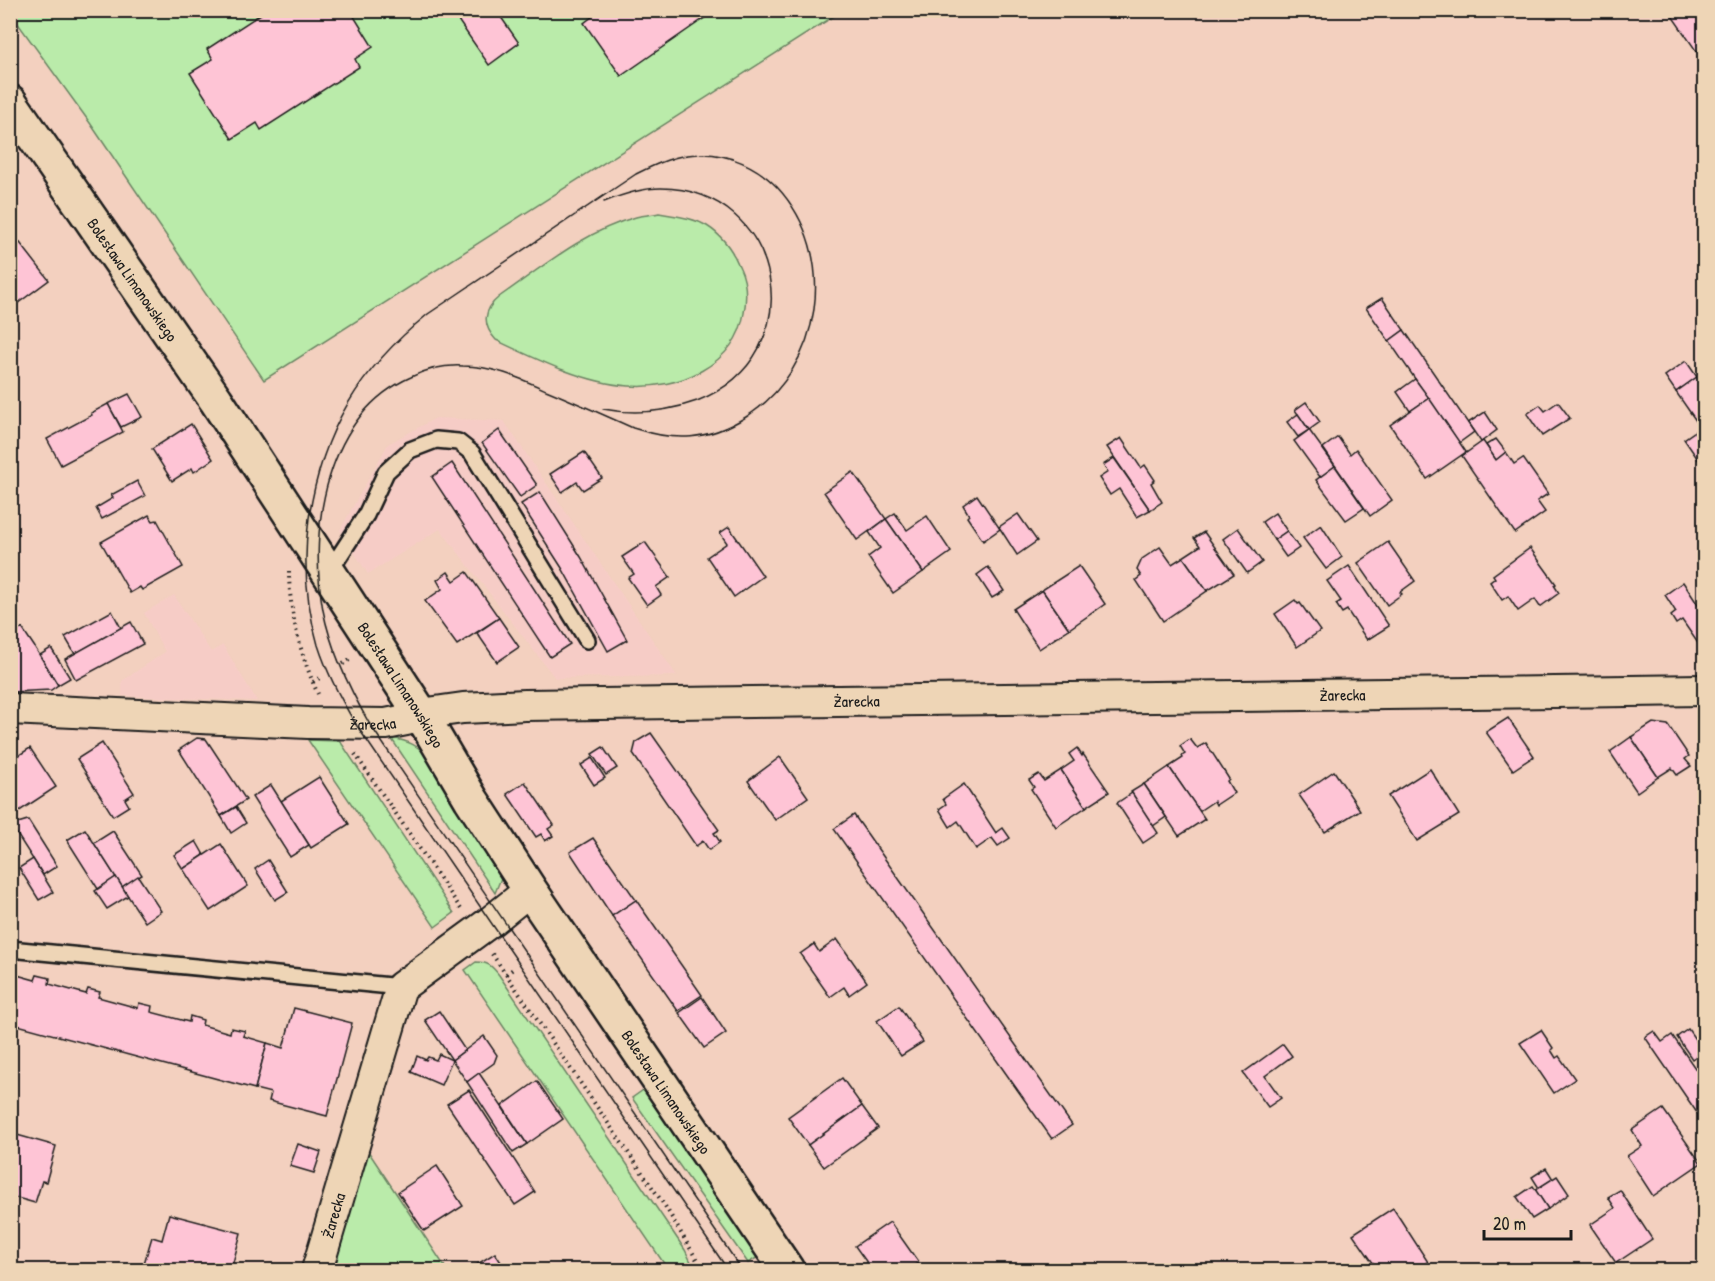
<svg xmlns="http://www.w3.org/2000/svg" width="1715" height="1281" font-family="'Patrick Hand',sans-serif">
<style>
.built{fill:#f6ccc6}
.green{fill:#baebaa;stroke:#6b8463;stroke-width:1.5}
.building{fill:#fec4d5;stroke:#1c1c1c;stroke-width:1.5}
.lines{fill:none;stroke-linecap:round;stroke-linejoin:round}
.service-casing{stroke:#1c1c1c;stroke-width:20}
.minor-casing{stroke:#1c1c1c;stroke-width:34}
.tertiary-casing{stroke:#1c1c1c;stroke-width:38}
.path{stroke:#1c1c1c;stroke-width:4;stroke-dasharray:1.5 4.5;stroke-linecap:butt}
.service{stroke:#eed5b6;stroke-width:15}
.minor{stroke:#eed5b6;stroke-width:30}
.tertiary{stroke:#eed5b6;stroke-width:33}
.tram{stroke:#1c1c1c;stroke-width:1.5}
.labels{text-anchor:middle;stroke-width:6;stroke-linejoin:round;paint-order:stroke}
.street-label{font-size:16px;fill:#1c1c1c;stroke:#eed5b6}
</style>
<rect width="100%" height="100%" fill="#f3d0bf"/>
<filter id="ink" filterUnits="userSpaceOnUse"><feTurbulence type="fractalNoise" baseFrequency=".0167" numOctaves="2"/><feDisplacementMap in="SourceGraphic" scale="12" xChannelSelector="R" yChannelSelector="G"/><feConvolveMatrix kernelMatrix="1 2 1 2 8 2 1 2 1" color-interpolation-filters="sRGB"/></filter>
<g filter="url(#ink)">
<g class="built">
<path d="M436,418L504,421L677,676L555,678L440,529L368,574L340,530L388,444Z"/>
<path d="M174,595L211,652L223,645L257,701L122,696V681L165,652L144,613Z"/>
</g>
<g class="green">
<path d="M10,11H842L264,380L90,123L11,14Z"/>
<path d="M659,213C675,216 692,217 707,226C723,236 733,251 740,268C747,283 747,297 744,313C736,365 678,390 629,386C584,383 536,359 496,340C482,325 483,310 499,297C542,267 585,231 636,217C643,215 651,215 659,213Z"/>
<path d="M391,738C408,741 419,745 429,759L500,872L501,878L495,893Z"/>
<path d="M308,740L340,741L454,913L435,927Z"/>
<path d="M476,962C488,962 492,966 499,975L685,1250L695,1270H657L665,1265L465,970Z"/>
<path d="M646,1088L760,1256L748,1263L632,1098Z"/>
<path d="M366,1148L447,1270H328Z"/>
</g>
<g class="building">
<path d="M267,10H350L373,47L355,59L359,67L261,130L257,123L232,139L190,73L213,59L207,49Z"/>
<path d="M451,10H496L519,43L489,65Z"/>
<path d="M601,10H716L621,76L584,23Z"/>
<path d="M1674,10H1704V46L1697,52L1670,13Z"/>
<path d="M10,230L49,280L10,309Z"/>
<path d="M1382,298L1404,330L1389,341L1366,308Z"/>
<path d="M1404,330L1474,432L1459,443L1389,341Z"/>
<path d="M1686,361L1697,377L1676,392L1665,376Z"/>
<path d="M1697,377L1704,388V425L1701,428L1676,392Z"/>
<path d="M1415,379L1429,398L1410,411L1397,392Z"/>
<path d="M129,394L142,417L121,427L108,404Z"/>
<path d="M1429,398L1466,452L1427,479L1390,425Z"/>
<path d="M1306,402L1320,422L1309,430L1295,410Z"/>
<path d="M1558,402L1570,418L1542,436L1527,414L1540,405L1545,411Z"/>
<path d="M108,404L123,432L61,465L47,439L92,415L91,413Z"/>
<path d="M1485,412L1497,430L1481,442L1468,423Z"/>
<path d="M1298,414L1309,430L1298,437L1287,422Z"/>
<path d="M191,424L213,459L194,472L192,468L172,481L152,449Z"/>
<path d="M1704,425V468L1684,439Z"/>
<path d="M499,430L537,485L520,497L482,443Z"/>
<path d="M1309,430L1335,466L1320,477L1294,441Z"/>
<path d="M1338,437L1350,454L1356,449L1392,500L1370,516L1323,448Z"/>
<path d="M1121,438L1141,468L1145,465L1155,480L1151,483L1162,502L1150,510L1107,447Z"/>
<path d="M1496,439L1506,452L1496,460L1486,445Z"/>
<path d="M1483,441L1496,460L1506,452L1514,464L1523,458L1548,494L1537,501L1545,512L1515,533L1462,456Z"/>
<path d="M584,452L602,478L583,490L577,482L562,492L550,474Z"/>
<path d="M1114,458L1150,510L1137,517L1119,489L1110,495L1099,478L1108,472L1103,465Z"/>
<path d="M452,463L570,644L550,657L432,477Z"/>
<path d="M1335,466L1364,508L1346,520L1316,480Z"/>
<path d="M853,472L886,519L857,540L824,492Z"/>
<path d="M137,481L145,496L102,519L96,508L113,498L111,495Z"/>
<path d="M540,492L581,557L627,640L608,651L562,568L521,504Z"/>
<path d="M977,495L1000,529L983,541L967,517L969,515L963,505Z"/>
<path d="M895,513L907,530L927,516L951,552L923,572L886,519Z"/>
<path d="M1275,513L1287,531L1274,540L1262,522Z"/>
<path d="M1018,514L1037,541L1017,555L999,527Z"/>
<path d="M149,515L153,521L157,520L183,567L142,590L140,587L130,593L101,542Z"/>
<path d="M886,519L923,572L893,593L868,557L880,548L869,532Z"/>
<path d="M1321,525L1342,557L1326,569L1303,538Z"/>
<path d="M729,527L763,576L734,597L707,557L727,543L720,533Z"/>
<path d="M1238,528L1262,562L1247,573L1223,539Z"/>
<path d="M1287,531L1299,548L1286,557L1274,540Z"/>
<path d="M1204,532L1234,574L1207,591L1183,557L1200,546L1194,538Z"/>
<path d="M645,542L670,577L656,587L661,595L647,605L628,578L634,574L622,557Z"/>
<path d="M1388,542L1415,581L1400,592L1402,594L1387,605L1358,563Z"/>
<path d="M1160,547L1172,564L1183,557L1207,591L1163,621L1136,580L1141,576L1137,570L1142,559Z"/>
<path d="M1530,548L1556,584L1554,585L1559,593L1540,607L1535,599L1518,611L1508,596L1502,600L1490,582L1495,578L1493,575Z"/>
<path d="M1079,566L1105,604L1069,629L1042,590Z"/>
<path d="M1349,566L1389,626L1367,640L1347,610L1342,613L1336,604L1341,601L1327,581Z"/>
<path d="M988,567L1004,591L992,598L977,575Z"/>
<path d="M448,572L454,581L467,572L499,618L457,645L425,601L442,589L437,580Z"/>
<path d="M1683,582L1704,614V647L1702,649L1682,620L1676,624L1671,616L1676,612L1665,595Z"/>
<path d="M1042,590L1069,629L1039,649L1013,609Z"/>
<path d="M1295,600L1298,604L1300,603L1320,631L1297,647L1275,614Z"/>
<path d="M112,611L121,628L75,654L65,637Z"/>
<path d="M499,618L519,647L497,662L477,633Z"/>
<path d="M131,622L143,644L76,680L65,659Z"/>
<path d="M22,628L34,646L58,685L51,690L10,692V637Z"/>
<path d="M51,648L70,678L58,685L40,655Z"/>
<path d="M1508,718L1534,756L1513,770L1486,732Z"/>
<path d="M1653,723L1668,725L1689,756L1685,759L1691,766L1677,775L1672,768L1658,777L1631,737Z"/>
<path d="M651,733L719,830L714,833L720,842L709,850L703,841L696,846L633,754L636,742Z"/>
<path d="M1631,737L1658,777L1637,792L1610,752Z"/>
<path d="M197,738L206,739L246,800L221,816L179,750Z"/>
<path d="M1190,739L1197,748L1206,743L1229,779L1227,781L1234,793L1216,805L1214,801L1199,811L1169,767L1183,758L1182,756L1185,754L1180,746Z"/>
<path d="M102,743L134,793L125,799L129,806L113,816L77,759Z"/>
<path d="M1704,746V763L1697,751Z"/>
<path d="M603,747L617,768L606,775L592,754Z"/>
<path d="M30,748L56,787L18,812L10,800V761Z"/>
<path d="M1077,748L1082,756L1083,754L1109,792L1086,807L1061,770L1074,761L1069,754Z"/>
<path d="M780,757L808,797L775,820L748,781Z"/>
<path d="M592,758L605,778L594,785L581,765Z"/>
<path d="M1169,767L1205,819L1179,836L1144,784Z"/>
<path d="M1430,769L1459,815L1417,841L1388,796Z"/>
<path d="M1061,770L1086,807L1056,827L1031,789L1034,787L1029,780L1039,774L1044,781Z"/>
<path d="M1334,771L1360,810L1325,832L1299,795Z"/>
<path d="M319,777L349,824L311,848L281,801Z"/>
<path d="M525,782L554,825L548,829L553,836L545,841L541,834L536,837L507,794Z"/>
<path d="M964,784L996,833L1003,828L1010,838L998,846L992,838L976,849L958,821L950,827L939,809L946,804L943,799Z"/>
<path d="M1144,784L1166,817L1153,826L1131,792Z"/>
<path d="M271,785L309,845L290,857L252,797Z"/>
<path d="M1132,793L1158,833L1143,843L1117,803Z"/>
<path d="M236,807L246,823L231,833L221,816Z"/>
<path d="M854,815L1072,1125L1052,1139L834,829Z"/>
<path d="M28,820L57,866L43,875L11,825Z"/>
<path d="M85,829L116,877L98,889L67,840Z"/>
<path d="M113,831L142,875L122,887L94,843Z"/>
<path d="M593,838L636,900L612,916L570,852Z"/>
<path d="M196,841L204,855L183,869L174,855Z"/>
<path d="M221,844L248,886L210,911L183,869Z"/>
<path d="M33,859L53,892L39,900L19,868Z"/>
<path d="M268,860L288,892L275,900L255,869Z"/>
<path d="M138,876L161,911L145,922L122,887Z"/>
<path d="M116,877L128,896L107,909L95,891Z"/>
<path d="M636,900L702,995L678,1011L612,916Z"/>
<path d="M837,939L867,982L849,995L844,987L830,997L800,954L814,944L819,952Z"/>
<path d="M10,973L35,980L37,975L50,978L49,984L86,994L88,989L100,992L98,997L138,1008L139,1003L152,1006L151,1012L189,1022L190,1016L203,1020L202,1025L230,1033L231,1028L245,1031L243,1036L267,1043L255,1089L10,1023Z"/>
<path d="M702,997L726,1033L704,1048L679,1013Z"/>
<path d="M899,1006L923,1042L901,1056L877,1021Z"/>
<path d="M294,1008L352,1023L327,1116L269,1101L271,1093L255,1089L267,1043L283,1048Z"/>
<path d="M439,1011L465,1050L452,1060L425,1020Z"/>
<path d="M1688,1029L1703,1051L1692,1059L1677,1037Z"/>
<path d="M1541,1030L1553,1048L1551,1050L1556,1058L1559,1056L1575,1079L1554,1093L1520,1043Z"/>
<path d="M1654,1031L1662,1042L1672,1035L1704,1081V1123L1645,1037Z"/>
<path d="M484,1036L497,1055L494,1063L467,1082L452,1060Z"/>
<path d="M1283,1044L1292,1056L1265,1076L1281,1098L1268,1107L1243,1073Z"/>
<path d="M439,1054L452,1060L441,1085L411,1072L417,1056L426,1060L428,1057L436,1060Z"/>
<path d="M479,1073L527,1144L513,1153L467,1082Z"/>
<path d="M842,1078L862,1106L808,1145L788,1117Z"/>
<path d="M537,1081L563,1119L527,1144L502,1106Z"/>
<path d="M469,1090L535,1192L515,1205L447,1104Z"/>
<path d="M862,1106L878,1128L824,1167L808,1145Z"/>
<path d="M1663,1109L1701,1163L1653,1196L1627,1156L1642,1146L1632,1130Z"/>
<path d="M10,1133L56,1146L46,1182L42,1181L35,1203L10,1196Z"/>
<path d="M298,1144L321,1152L314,1173L290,1166Z"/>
<path d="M437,1166L463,1206L424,1231L398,1192Z"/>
<path d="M1546,1168L1553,1179L1539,1188L1532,1177Z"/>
<path d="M1557,1176L1569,1194L1548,1209L1535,1190Z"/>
<path d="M1533,1186L1548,1209L1532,1219L1517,1197Z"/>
<path d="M1620,1190L1652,1239L1616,1263L1590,1225L1615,1208L1608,1197Z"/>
<path d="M1393,1208L1428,1262L1415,1270H1378L1353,1234Z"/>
<path d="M169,1214L241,1233L231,1270H142L152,1237L162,1240Z"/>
<path d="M890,1222L919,1263L908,1270H859L868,1264L855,1246Z"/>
<path d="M495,1253L506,1270H468Z"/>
<path d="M1428,1262L1434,1270H1415Z"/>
</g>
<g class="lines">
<defs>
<g id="service">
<path d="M329,572L366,515L386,472L410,450L436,440L458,442L472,453L587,640"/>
<path d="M10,949L401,987"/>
</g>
<g id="minor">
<path id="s1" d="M10,709L308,723L386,724L406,720L421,714L463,708L525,705L1704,690"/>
<path id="s2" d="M317,1270L401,987L490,922L530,890"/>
</g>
<g id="tertiary">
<path id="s3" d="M10,102L216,400L421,714L471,799L530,890L787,1270"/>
</g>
</defs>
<use href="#service" class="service-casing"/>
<use href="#minor" class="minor-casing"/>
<use href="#tertiary" class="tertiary-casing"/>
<g class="path">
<path d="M289,571C289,612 301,657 318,694"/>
<path d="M343,664L351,659"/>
<path d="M313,682L323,676"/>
<path d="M355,754L461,909"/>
<path d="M492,954L665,1206L703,1270"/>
<path d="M506,974L513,969"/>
</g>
<use href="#service" class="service"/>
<use href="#minor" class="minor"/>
<use href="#tertiary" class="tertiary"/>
<g class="tram">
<path d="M603,409C634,415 666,412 697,401C816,355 783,189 661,188C642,188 621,195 604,202"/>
<path d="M728,1270L355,723C340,698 327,673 318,645C306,604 303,560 309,518C322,430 360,369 428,314L636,174C656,164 677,154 700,154C729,153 758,167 777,187C840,255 823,368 746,417C707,441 676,442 633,428C604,415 575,402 546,390C519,378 493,366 463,366C446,365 427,369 411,377C326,415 308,528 323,610C331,651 349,688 369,723L742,1270"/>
</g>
</g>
</g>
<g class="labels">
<g class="street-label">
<text dy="6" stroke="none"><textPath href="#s3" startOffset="216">Bolesława Limanowskiego</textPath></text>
<text dy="6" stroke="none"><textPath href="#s3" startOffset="702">Bolesława Limanowskiego</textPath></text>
<text dy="6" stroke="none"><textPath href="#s1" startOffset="1335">Żarecka</textPath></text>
<text dy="6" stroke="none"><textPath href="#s1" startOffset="849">Żarecka</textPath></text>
<text dy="6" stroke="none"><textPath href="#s1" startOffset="363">Żarecka</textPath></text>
<text dy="6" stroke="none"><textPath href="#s3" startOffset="1188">Bolesława Limanowskiego</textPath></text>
<text dy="6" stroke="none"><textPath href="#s2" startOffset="57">Żarecka</textPath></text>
</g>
</g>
<rect width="1715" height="1281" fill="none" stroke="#eed5b6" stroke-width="36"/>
<rect x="18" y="18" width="1679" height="1245" fill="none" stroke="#1c1c1c" stroke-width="2" filter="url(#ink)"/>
<path d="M1484 1230v9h87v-9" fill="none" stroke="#1c1c1c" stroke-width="3"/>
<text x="1493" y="1230" font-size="18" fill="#1c1c1c" stroke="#eed5b6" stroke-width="4.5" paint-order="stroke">20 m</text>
</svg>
